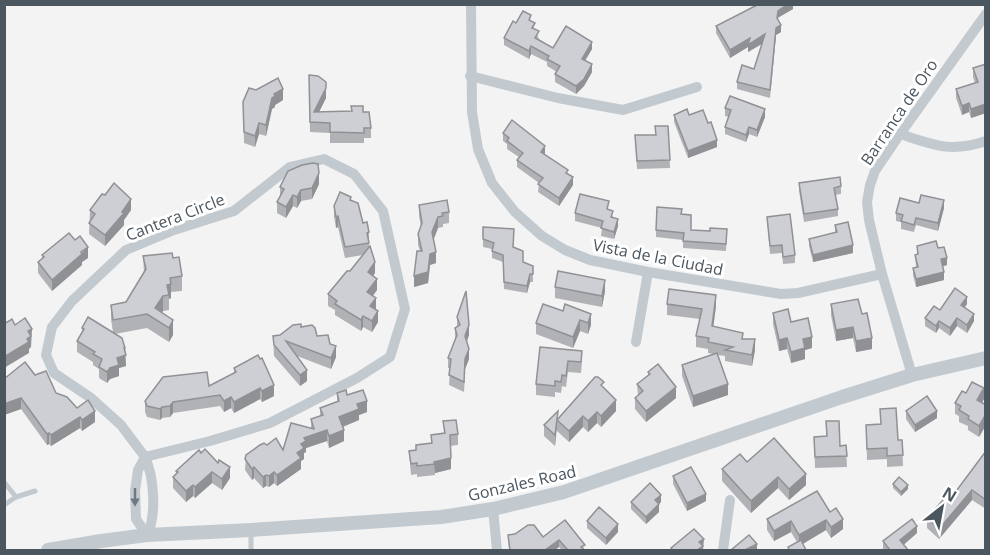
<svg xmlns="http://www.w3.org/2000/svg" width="990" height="555" font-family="'Open Sans',sans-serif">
<rect width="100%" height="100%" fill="#f4f3f3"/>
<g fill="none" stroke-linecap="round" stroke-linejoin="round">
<g stroke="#c2cad0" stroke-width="5">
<path d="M 4,482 L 16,497"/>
<path d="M 4,505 L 16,497 L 35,491"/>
<path d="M 251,532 L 251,550"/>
</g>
<g stroke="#c2cad0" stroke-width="10">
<path d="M 471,4 L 472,112 L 478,149 L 492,183 L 515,212 L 542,236 L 565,250 L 590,260 L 648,272 L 781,294 L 798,293 L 882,274"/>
<path d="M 470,76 L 558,98 L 623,110 L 697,87"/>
<path d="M 900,134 C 934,145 950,153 986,141"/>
<path d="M 324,159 L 354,174 L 383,211 L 405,309 L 390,357 L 357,378 L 270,423 L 210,441 L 145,457 L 121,425 L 91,398 L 54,373 L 46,355 L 52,327 L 72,301 L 126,250 L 174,230 L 234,211 L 290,167 Z"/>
<path d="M 636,342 L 648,272"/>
<path d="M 912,375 L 882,274 L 869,220 L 867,202 L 870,185 L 875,171 L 900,134 L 986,14"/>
<path d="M 145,457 L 138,470 L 135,491 L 136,519 L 147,535"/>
<path d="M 145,457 C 154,477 157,515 147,535"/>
<path d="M 493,509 L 497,550"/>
<path d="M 723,550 L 730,500"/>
</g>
<path stroke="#c2cad0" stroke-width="14" d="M 48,550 L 101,541 L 147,535 L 251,530 L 441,517 L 493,509 L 564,492 L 842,397 L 912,375 L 986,358"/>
</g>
<g fill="#b0b2b6">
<path d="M 793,4 L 793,9 L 778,18 L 781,32 L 776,35 L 770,98 L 737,89 L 737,82 L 754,69 L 762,44 L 748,52 L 748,47 L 730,58 L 716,33 L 716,26 Z"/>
<path d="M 531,21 L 539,39 L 553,48 L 592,49 L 585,60 L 592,72 L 584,86 L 576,94 L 555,82 L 555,74 L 557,72 L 547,66 L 547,62 L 531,54 L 529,59 L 504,45 L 504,38 L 516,23 Z"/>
<path d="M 986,64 L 986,113 L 971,118 L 969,112 L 962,115 L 956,98 L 956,89 L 975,83 L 973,77 L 973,68 Z"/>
<path d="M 309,86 L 326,98 L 319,112 L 363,112 L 371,128 L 371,138 L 364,138 L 364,143 L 330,143 L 330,133 L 310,132 Z"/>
<path d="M 283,100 L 275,105 L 275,107 L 272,109 L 266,136 L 259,134 L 255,147 L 244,143 L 243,102 Z"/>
<path d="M 725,108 L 765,117 L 757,137 L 749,134 L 746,142 L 725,134 L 725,127 L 729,117 L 725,116 Z"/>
<path d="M 674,115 L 689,115 L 717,147 L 688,158 L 674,122 Z"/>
<path d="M 668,126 L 670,168 L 637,169 L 635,135 L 655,135 Z"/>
<path d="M 503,133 L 545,153 L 544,154 L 568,174 L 573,185 L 559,206 L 538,192 L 539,183 L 517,167 L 517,160 L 519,157 L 507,149 L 507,144 L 503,141 Z"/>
<path d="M 799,183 L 841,186 L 841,194 L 835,195 L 838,209 L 838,216 L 804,222 L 799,191 Z"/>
<path d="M 319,184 L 312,199 L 301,201 L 297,208 L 293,206 L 286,218 L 277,213 L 277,202 L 280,197 L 280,187 Z"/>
<path d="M 351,200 L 369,232 L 369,247 L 375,273 L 373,276 L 377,290 L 373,296 L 378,322 L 372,332 L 363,327 L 361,331 L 335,315 L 335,310 L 328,306 L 328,294 L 350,271 L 363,255 L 345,258 L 338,227 L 336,228 L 334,217 L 334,206 Z"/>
<path d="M 419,205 L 449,212 L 449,223 L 443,224 L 443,227 L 438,228 L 433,240 L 436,263 L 430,265 L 428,283 L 414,287 L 420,251 L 418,245 L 418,234 L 421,227 L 419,216 Z"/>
<path d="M 944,208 L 938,231 L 916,225 L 914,232 L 901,229 L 901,222 L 896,221 L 896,213 Z"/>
<path d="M 90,210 L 131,210 L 124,220 L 124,225 L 105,246 L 89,234 Z"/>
<path d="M 609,210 L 618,226 L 614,239 L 601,236 L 602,228 L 575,221 L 575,213 Z"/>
<path d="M 681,214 L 691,230 L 710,231 L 727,229 L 726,251 L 683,248 L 683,240 L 656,237 L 656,230 Z"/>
<path d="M 767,217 L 795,255 L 795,263 L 783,264 L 782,253 L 770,254 Z"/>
<path d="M 835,225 L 853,253 L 813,262 L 809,246 L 809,239 L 835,233 Z"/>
<path d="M 483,227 L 513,247 L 523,262 L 533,266 L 533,282 L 530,282 L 527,293 L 504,289 L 503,262 L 492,258 L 492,249 L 483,247 Z"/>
<path d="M 917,246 L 938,248 L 947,265 L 943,266 L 944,280 L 916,287 L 913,275 L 913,268 L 916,267 L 915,255 L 917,254 Z"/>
<path d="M 42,255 L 88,258 L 82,262 L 82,265 L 52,291 L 38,273 L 38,262 L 42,259 Z"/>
<path d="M 143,256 L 173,258 L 182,276 L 182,291 L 171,292 L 171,298 L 169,299 L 169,310 L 163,311 L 161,313 L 173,335 L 169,342 L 147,328 L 115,334 L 125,353 L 126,366 L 119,368 L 119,376 L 110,379 L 107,383 L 99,378 L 99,369 L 93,365 L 93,362 L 77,352 L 77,341 L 82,333 L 82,328 L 113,332 L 111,319 L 111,305 L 126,302 L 144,273 Z"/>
<path d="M 555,287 L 605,291 L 602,307 L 555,298 Z"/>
<path d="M 543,304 L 591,325 L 588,334 L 580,331 L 573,348 L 536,334 L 536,323 Z"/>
<path d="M 667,304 L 716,306 L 713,327 L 743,339 L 755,350 L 752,366 L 725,361 L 725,356 L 718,355 L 728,395 L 693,407 L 682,376 L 682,365 L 713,354 L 708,353 L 708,349 L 696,347 L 696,336 L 700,319 L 667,315 Z"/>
<path d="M 831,304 L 862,314 L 872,349 L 856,352 L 853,338 L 836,341 L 831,315 Z"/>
<path d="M 967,304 L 965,307 L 974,321 L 967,333 L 957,326 L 950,336 L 939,328 L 936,333 L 925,326 L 925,318 L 940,310 Z"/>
<path d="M 773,313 L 791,322 L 812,348 L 805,350 L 805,359 L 791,363 L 787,349 L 779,351 L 773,324 Z"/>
<path d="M 457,317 L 469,335 L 467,341 L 469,359 L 465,369 L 464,392 L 449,385 L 450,368 L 448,368 L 448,358 L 455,340 L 455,328 L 457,327 Z"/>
<path d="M 301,327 L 330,344 L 336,357 L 331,369 L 297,356 L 307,381 L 300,386 L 274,356 L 273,336 L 280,335 Z"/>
<path d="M 540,347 L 582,362 L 581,373 L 568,372 L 566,387 L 562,386 L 561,393 L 555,392 L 555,397 L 536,395 L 536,384 Z"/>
<path d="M 234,368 L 274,396 L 262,402 L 260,399 L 234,413 L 231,408 L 224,412 L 220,406 L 173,413 L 170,417 L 162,418 L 160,420 L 147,417 L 145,412 L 145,401 L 209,386 L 234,373 Z"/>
<path d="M 648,372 L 676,398 L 646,422 L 635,409 L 635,398 L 638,396 L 637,384 L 648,376 Z"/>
<path d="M 35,375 L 56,393 L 95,422 L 82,431 L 80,428 L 51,446 L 49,444 L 47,445 L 21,409 L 4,415 L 4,379 Z"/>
<path d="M 604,388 L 616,411 L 601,427 L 597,423 L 588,432 L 583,427 L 569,442 L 557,431 L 557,429 L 555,446 L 544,436 L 544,425 L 558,419 Z"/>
<path d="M 337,393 L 347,395 L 367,412 L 359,415 L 359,420 L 343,427 L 344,441 L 329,448 L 327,441 L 306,448 L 306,452 L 304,453 L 304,459 L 301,461 L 301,469 L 277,486 L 274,483 L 269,487 L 266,486 L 263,488 L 254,478 L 252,480 L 245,470 L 246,455 L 267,445 L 283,450 L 311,428 L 311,419 L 320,416 L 320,408 L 337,402 Z"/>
<path d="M 966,393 L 984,399 L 982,403 L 986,405 L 986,425 L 979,437 L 968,430 L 968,426 L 959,422 L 959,416 L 955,414 L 955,403 Z"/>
<path d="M 880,409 L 898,440 L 902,440 L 903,466 L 887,467 L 887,459 L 867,460 L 866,425 L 881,424 Z"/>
<path d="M 906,411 L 937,418 L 915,432 L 906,419 Z"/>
<path d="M 443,421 L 458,434 L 458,445 L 450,446 L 451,469 L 435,473 L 435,475 L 417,477 L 417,474 L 411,475 L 409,451 L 416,450 L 416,445 L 431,443 L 431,435 L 444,433 Z"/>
<path d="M 826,421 L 840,446 L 846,445 L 847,467 L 815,468 L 814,437 L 826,436 Z"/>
<path d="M 199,450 L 230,478 L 222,490 L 212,483 L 195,498 L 193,496 L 186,502 L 173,488 L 173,477 L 176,474 L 176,471 Z"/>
<path d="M 986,451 L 986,509 L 972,500 L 939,539 L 927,528 L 927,518 L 948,502 Z"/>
<path d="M 747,462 L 806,485 L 789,500 L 778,488 L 751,513 L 722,481 L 722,469 Z"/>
<path d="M 673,476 L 706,501 L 687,511 L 673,484 Z"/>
<path d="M 893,484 L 908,489 L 901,496 L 893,488 Z"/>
<path d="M 631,502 L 661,502 L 659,504 L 659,512 L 646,524 L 631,509 Z"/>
<path d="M 830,512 L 843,529 L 831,538 L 826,530 L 803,544 L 806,550 L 788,550 L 788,547 L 797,542 L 791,532 L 774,541 L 767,530 L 767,519 Z"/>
<path d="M 565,520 L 585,550 L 562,550 L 559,547 L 555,550 L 509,550 L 508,535 L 543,537 Z"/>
<path d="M 587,521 L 618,532 L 606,545 L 587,528 Z"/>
<path d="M 917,533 L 903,545 L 908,550 L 884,550 L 883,549 L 883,541 Z"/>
</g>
<g fill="#909194">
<path d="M 788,4 L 793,4 L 793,9 L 777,18 L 778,11 Z"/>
<path d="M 781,25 L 781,32 L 776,35 L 770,98 L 776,28 Z"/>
<path d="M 765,34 L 765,42 L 748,52 L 748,47 L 730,58 L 730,50 L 750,38 Z"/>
<path d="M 592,42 L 592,49 L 582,66 L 582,59 Z"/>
<path d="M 531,46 L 531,54 L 529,59 L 529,51 Z"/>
<path d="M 592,64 L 592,72 L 584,86 L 576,94 L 576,86 Z"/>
<path d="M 326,88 L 326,98 L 314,122 L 314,112 Z"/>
<path d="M 283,89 L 283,100 L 275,105 L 275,107 L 272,109 L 266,136 L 266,125 L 272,98 L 274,94 Z"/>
<path d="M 969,103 L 969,112 L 962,115 L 962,106 Z"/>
<path d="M 986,104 L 986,113 L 971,118 L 971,109 Z"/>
<path d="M 765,109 L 765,117 L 757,137 L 757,130 Z"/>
<path d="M 259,123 L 259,134 L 255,147 L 255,136 Z"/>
<path d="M 749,127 L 749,134 L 746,142 L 746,135 Z"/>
<path d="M 717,140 L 717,147 L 688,158 L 688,151 Z"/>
<path d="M 545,146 L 545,153 L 541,159 L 541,152 Z"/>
<path d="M 319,173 L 319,184 L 312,199 L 312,188 Z"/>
<path d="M 573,177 L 573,185 L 559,206 L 559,198 Z"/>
<path d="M 301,190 L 301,201 L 297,208 L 297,197 Z"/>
<path d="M 293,195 L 293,206 L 286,218 L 286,207 Z"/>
<path d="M 131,199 L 131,210 L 124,220 L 124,225 L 105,246 L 105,235 Z"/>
<path d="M 944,200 L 944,208 L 938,231 L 938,223 Z"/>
<path d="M 338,216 L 338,227 L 336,228 L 336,217 Z"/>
<path d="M 438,217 L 438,228 L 432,244 L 432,232 Z"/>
<path d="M 618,219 L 618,226 L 614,239 L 614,232 Z"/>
<path d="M 853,245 L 853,253 L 813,262 L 813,255 Z"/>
<path d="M 88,247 L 88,258 L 82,262 L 82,265 L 52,291 L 52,280 Z"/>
<path d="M 436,252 L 436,263 L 430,265 L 428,283 L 414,287 L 414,276 L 430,254 Z"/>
<path d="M 947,258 L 947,265 L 941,267 L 941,259 Z"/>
<path d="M 375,262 L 375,273 L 368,283 L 368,272 Z"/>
<path d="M 944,272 L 944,280 L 916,287 L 916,279 Z"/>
<path d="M 530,274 L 530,282 L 527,293 L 527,286 Z"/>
<path d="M 377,279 L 377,290 L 367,303 L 367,292 Z"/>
<path d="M 605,280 L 605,291 L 602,307 L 602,296 Z"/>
<path d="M 171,284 L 171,298 L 169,299 L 167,285 Z"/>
<path d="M 716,295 L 716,306 L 712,337 L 712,326 Z"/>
<path d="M 163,296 L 163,311 L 156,320 L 155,308 Z"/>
<path d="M 967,297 L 967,304 L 961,312 L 961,305 Z"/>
<path d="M 376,298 L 376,309 L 370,306 Z"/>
<path d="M 378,311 L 378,322 L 372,332 L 372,321 Z"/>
<path d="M 591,314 L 591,325 L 588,334 L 588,323 Z"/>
<path d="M 974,314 L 974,321 L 967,333 L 967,325 Z"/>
<path d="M 363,316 L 363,327 L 361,331 L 361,320 Z"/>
<path d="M 957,318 L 957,326 L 950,336 L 950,328 Z"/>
<path d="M 173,320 L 173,335 L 169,342 L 169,328 Z"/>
<path d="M 580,320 L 580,331 L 573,348 L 573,337 Z"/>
<path d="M 939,321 L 939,328 L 936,333 L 936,326 Z"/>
<path d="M 469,325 L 469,335 L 465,346 L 465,336 Z"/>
<path d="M 853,327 L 853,338 L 836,341 L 836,330 Z"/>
<path d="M 32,329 L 31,347 L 29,349 L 29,353 L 4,368 L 4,357 L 28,331 Z"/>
<path d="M 812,337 L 812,348 L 805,350 L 805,359 L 791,363 L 791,352 L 803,339 Z"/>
<path d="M 787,338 L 787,349 L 779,351 L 779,340 Z"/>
<path d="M 872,338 L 872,349 L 856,352 L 856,341 Z"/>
<path d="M 755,339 L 755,350 L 752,366 L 752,355 Z"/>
<path d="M 336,346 L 336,357 L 331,369 L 331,358 Z"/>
<path d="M 124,348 L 125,348 L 126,366 L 119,368 L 119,376 L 110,379 L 107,383 L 107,372 Z"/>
<path d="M 469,349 L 469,359 L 465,369 L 464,392 L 465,359 Z"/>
<path d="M 307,370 L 307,381 L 300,386 L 300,375 Z"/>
<path d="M 728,384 L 728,395 L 693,407 L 693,396 Z"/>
<path d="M 274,385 L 274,396 L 262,402 L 262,391 Z"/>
<path d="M 676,387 L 676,398 L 646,422 L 646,411 Z"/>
<path d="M 260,388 L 260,399 L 234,413 L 234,402 Z"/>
<path d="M 984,388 L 984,399 L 977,411 L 977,400 Z"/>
<path d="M 231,397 L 231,408 L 224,412 L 224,401 Z"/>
<path d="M 21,398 L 21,409 L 4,415 L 4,404 Z"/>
<path d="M 616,400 L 616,411 L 601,427 L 601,416 Z"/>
<path d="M 367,401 L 367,412 L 359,415 L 359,420 L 339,428 L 339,417 L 357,404 Z"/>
<path d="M 173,402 L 173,413 L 170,417 L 170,406 Z"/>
<path d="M 162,407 L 162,418 L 160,420 L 160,409 Z"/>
<path d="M 95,411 L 95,422 L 82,431 L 82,420 Z"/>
<path d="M 558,411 L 558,420 L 557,420 L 555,446 L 555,435 Z"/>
<path d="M 937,411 L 937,418 L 915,432 L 915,425 Z"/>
<path d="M 597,412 L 597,423 L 588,432 L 588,421 Z"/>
<path d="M 986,414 L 986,425 L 979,437 L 979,426 Z"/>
<path d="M 583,416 L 583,427 L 569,442 L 569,431 Z"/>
<path d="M 80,417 L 80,428 L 51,446 L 51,435 Z"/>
<path d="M 327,430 L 327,441 L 306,448 L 306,452 L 304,453 L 304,459 L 301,461 L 301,469 L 277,486 L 277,475 L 297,453 L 304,438 Z"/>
<path d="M 344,430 L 344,441 L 329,448 L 329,436 Z"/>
<path d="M 49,433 L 49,444 L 47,445 L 47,434 Z"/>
<path d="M 451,458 L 451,469 L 435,473 L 434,462 Z"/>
<path d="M 230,467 L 230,478 L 222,490 L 222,479 Z"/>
<path d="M 254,467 L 254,478 L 252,480 L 252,469 Z"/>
<path d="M 212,472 L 212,483 L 195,498 L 195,487 Z"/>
<path d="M 274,472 L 274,483 L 269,487 L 269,476 Z"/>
<path d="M 806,474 L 806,485 L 789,500 L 789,489 Z"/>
<path d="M 266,475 L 266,486 L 263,488 L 263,477 Z"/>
<path d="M 778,477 L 778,488 L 751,513 L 751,501 Z"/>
<path d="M 193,485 L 193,496 L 186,502 L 186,491 Z"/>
<path d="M 908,485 L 908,489 L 901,496 L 901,492 Z"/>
<path d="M 972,490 L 972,500 L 939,539 L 939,529 Z"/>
<path d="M 706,494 L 706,501 L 687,511 L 687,503 Z"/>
<path d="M 661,495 L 661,502 L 655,508 L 655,500 Z"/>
<path d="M 659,504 L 659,512 L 646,524 L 646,517 Z"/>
<path d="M 843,519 L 843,529 L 831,538 L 831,527 Z"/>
<path d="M 826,520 L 826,530 L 799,546 L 799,535 Z"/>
<path d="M 791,521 L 791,532 L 774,541 L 774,531 Z"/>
<path d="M 618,524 L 618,532 L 606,545 L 606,538 Z"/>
<path d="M 917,526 L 917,533 L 900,548 L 900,540 Z"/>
<path d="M 704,539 L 703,550 L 697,550 L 699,542 Z"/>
<path d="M 559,540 L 559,547 L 555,550 L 545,550 Z"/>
<path d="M 757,544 L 757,550 L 745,550 Z"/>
</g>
<g fill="#cdcfd4" stroke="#909194" stroke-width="1.5">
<path d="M 759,4 L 788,4 L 778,11 L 777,18 L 781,25 L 776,28 L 770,90 L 737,82 L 742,65 L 754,69 L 765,34 L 748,45 L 750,38 L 730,50 L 716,26 Z"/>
<path d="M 523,11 L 531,15 L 529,20 L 535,23 L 532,28 L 539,31 L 535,38 L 553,48 L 566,26 L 592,42 L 582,59 L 592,64 L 584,79 L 576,86 L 555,74 L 560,66 L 547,59 L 549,56 L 531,46 L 529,51 L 504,38 L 513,21 L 516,23 Z"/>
<path d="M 986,64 L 986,104 L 971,109 L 969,103 L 962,106 L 956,89 L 978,82 L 973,68 Z"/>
<path d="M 309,75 L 318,76 L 326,82 L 326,88 L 314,112 L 352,111 L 351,106 L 363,106 L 363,112 L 369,112 L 371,128 L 364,128 L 364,133 L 330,132 L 330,123 L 310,122 Z"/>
<path d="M 278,78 L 283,89 L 274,94 L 275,96 L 272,98 L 266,125 L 259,123 L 255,136 L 244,132 L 243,102 L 249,88 L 256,90 Z"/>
<path d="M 730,96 L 765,109 L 757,130 L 749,127 L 746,135 L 725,127 L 731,110 L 725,108 Z"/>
<path d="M 687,109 L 689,115 L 703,110 L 708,123 L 711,122 L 717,140 L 688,151 L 674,115 Z"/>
<path d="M 512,120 L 545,146 L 541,152 L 568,170 L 566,173 L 573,177 L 559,198 L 538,184 L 543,178 L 517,160 L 523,153 L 507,141 L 509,138 L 503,133 Z"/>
<path d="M 655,126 L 668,126 L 670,160 L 637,161 L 635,135 L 656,135 Z"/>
<path d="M 313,163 L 318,164 L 319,173 L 312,188 L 301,190 L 297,197 L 293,195 L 286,207 L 277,202 L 284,189 L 280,187 L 288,171 L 302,165 Z"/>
<path d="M 840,177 L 841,186 L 834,188 L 838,209 L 804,214 L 799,183 Z"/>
<path d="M 114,183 L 131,199 L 122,212 L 124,213 L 105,235 L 89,223 L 95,214 L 90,210 L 102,194 L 105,195 Z"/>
<path d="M 340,192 L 351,197 L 350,200 L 358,203 L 363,223 L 367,222 L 369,232 L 367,233 L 369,243 L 345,247 L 338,216 L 336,217 L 334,206 Z"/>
<path d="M 580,194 L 609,201 L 607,209 L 613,211 L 611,217 L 618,219 L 614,232 L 601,228 L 603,221 L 575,213 Z"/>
<path d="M 921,195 L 944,200 L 938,223 L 916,218 L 914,225 L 901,221 L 903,215 L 896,213 L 900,198 L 919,203 Z"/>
<path d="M 447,200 L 449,212 L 442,213 L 443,216 L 438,217 L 432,232 L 436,252 L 430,254 L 428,272 L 414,276 L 417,251 L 422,251 L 418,234 L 422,223 L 419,205 Z"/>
<path d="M 657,207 L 682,209 L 681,214 L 691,215 L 691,230 L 710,231 L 710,228 L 727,229 L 726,244 L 683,241 L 684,233 L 656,230 Z"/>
<path d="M 790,214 L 795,255 L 783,257 L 782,245 L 770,246 L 767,217 Z"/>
<path d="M 848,222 L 853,245 L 813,255 L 809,239 L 837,232 L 835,225 Z"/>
<path d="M 483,227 L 514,229 L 513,247 L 523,251 L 523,262 L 533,266 L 533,274 L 530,274 L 527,286 L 504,282 L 503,255 L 492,251 L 494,243 L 483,239 Z"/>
<path d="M 69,233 L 75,240 L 80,236 L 88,247 L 81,252 L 82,254 L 52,280 L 38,262 L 44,257 L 42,255 Z"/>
<path d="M 936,241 L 938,248 L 944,247 L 947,258 L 941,259 L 944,272 L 916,279 L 913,268 L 918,267 L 915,255 L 918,254 L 917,246 Z"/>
<path d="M 370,246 L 375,262 L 368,272 L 377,279 L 367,292 L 376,298 L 370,306 L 378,311 L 372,321 L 363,316 L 361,320 L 335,304 L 337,301 L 328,294 L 347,271 L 350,271 Z"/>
<path d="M 172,253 L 173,258 L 179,257 L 182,276 L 170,278 L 171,284 L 167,285 L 169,295 L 163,296 L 155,308 L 173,320 L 169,328 L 147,314 L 113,320 L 111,305 L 126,302 L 146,269 L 143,256 Z"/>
<path d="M 558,271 L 605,280 L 602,296 L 555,287 Z"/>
<path d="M 955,288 L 967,297 L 961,305 L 974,314 L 967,325 L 957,318 L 950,328 L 939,321 L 936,326 L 925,318 L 934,306 L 940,310 Z"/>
<path d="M 669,289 L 716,295 L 712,326 L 743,333 L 742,339 L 755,339 L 752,355 L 725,350 L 733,347 L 708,342 L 709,338 L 696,336 L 702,309 L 667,304 Z"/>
<path d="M 466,291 L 469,325 L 465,336 L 469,349 L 465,359 L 464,382 L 449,375 L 451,359 L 448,358 L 457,335 L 455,328 L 460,325 L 457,317 Z"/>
<path d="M 858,299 L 862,314 L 867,313 L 872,338 L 856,341 L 853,327 L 836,330 L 831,304 Z"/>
<path d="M 543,304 L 563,311 L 565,304 L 591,314 L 588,323 L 580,320 L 573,337 L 536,323 Z"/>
<path d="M 788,309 L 791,322 L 808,318 L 812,337 L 803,339 L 805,348 L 791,352 L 787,338 L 779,340 L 773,313 Z"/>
<path d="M 88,317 L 122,338 L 125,348 L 124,348 L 126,355 L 117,358 L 119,365 L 110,368 L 107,372 L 99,367 L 102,359 L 93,354 L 95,352 L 77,341 L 84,329 L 82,328 Z"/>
<path d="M 25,318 L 32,329 L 28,331 L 31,336 L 27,339 L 29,342 L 4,357 L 4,324 L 12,319 L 15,325 Z"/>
<path d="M 301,324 L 301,327 L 312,325 L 315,328 L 317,336 L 328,335 L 330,344 L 336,346 L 331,358 L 286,341 L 307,370 L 300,375 L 274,345 L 273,336 L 280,335 L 293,325 Z"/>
<path d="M 540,347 L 582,351 L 581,362 L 568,361 L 566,376 L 562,375 L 561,382 L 555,381 L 555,386 L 536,384 Z"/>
<path d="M 717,353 L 728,384 L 693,396 L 682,365 Z"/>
<path d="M 258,355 L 260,359 L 262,358 L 274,385 L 262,391 L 260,388 L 234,402 L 231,397 L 224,401 L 220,395 L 173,402 L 170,406 L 162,407 L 160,409 L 147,406 L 145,401 L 163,377 L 207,372 L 209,386 L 236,372 L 234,368 Z"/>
<path d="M 25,362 L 35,375 L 46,371 L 56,393 L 67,397 L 77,408 L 88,400 L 95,411 L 82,420 L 80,417 L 51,435 L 49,433 L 47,434 L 21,398 L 4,404 L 4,379 Z"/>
<path d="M 658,364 L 676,387 L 646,411 L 635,398 L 643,391 L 637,384 L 650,374 L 648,372 Z"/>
<path d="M 595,377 L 598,377 L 604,382 L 601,385 L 616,400 L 601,416 L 597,412 L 588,421 L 583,416 L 569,431 L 557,420 Z"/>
<path d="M 972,382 L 984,388 L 977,400 L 986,405 L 986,414 L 979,426 L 968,419 L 969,416 L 959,410 L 961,406 L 955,403 L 962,391 L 966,393 Z"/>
<path d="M 346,390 L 347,395 L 363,390 L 367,401 L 357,404 L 359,409 L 339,417 L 344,430 L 329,436 L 327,430 L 304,438 L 306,441 L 301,444 L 304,448 L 297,453 L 301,458 L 277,475 L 274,472 L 269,476 L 266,475 L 263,477 L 254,467 L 252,469 L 245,459 L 246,455 L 260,445 L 264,443 L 267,445 L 276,438 L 283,450 L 291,423 L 314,429 L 311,419 L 323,415 L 320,408 L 339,401 L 337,393 Z"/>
<path d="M 927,396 L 937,411 L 915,425 L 906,411 Z"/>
<path d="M 896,408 L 898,440 L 902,440 L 903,455 L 887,456 L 887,448 L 867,449 L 866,425 L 881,424 L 880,409 Z"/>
<path d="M 558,411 L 555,435 L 544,425 Z"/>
<path d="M 456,420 L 458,434 L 450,435 L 451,458 L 434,462 L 435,464 L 417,466 L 417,463 L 411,464 L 409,451 L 416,450 L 416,445 L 432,443 L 431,435 L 445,433 L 443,421 Z"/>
<path d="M 826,421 L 839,421 L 840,446 L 846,445 L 847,456 L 815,457 L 814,437 L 827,436 Z"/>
<path d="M 774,438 L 806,474 L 789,489 L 778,477 L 751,501 L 722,469 L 740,454 L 747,462 Z"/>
<path d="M 205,449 L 218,463 L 219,460 L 230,467 L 222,479 L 212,472 L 195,487 L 193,485 L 186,491 L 173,477 L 178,472 L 176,471 L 199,450 L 201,453 Z"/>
<path d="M 986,451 L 986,500 L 972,490 L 939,529 L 927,518 L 944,499 L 948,502 Z"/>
<path d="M 691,467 L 706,494 L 687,503 L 673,476 Z"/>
<path d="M 899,477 L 908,485 L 901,492 L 893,484 Z"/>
<path d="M 650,483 L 661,495 L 655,500 L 659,504 L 646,517 L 631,502 Z"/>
<path d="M 817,491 L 830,512 L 836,508 L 843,519 L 831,527 L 826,520 L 799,535 L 791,521 L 774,531 L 767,519 Z"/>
<path d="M 599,507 L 618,524 L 606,538 L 587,521 Z"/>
<path d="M 912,519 L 917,526 L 900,540 L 908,550 L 890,550 L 883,541 Z"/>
<path d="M 565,520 L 585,545 L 581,547 L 584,550 L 568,550 L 559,540 L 545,550 L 510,550 L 508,535 L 515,534 L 528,525 L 534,525 L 543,537 Z"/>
<path d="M 694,529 L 704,539 L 699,542 L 703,546 L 697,550 L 673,550 L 671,548 Z"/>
<path d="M 749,535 L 757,544 L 745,550 L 731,550 Z"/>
<path d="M 801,540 L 806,550 L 789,550 L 788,547 Z"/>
</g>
<defs><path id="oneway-solid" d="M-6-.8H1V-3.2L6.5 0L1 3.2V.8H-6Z" transform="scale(1.5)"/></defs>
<use fill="#6f7981" href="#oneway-solid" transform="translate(135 497) rotate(90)"/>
<g text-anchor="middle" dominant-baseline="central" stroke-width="6" stroke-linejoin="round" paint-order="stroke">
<g font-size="16" fill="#4b565f" stroke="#fff">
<text transform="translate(899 112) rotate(-56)">Barranca de Oro</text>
<text transform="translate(175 217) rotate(-21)">Cantera Circle</text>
<text transform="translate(658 257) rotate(11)">Vista de la Ciudad</text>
<text transform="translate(522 483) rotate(-13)">Gonzales Road</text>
</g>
</g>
<rect width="990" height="555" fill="none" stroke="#4b565f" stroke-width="12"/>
<g transform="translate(942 507) rotate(31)" stroke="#ffffff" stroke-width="4.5" paint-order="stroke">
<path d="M0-4.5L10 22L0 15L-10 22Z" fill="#4b565f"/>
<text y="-9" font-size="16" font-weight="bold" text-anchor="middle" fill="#4b565f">N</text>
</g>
</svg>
